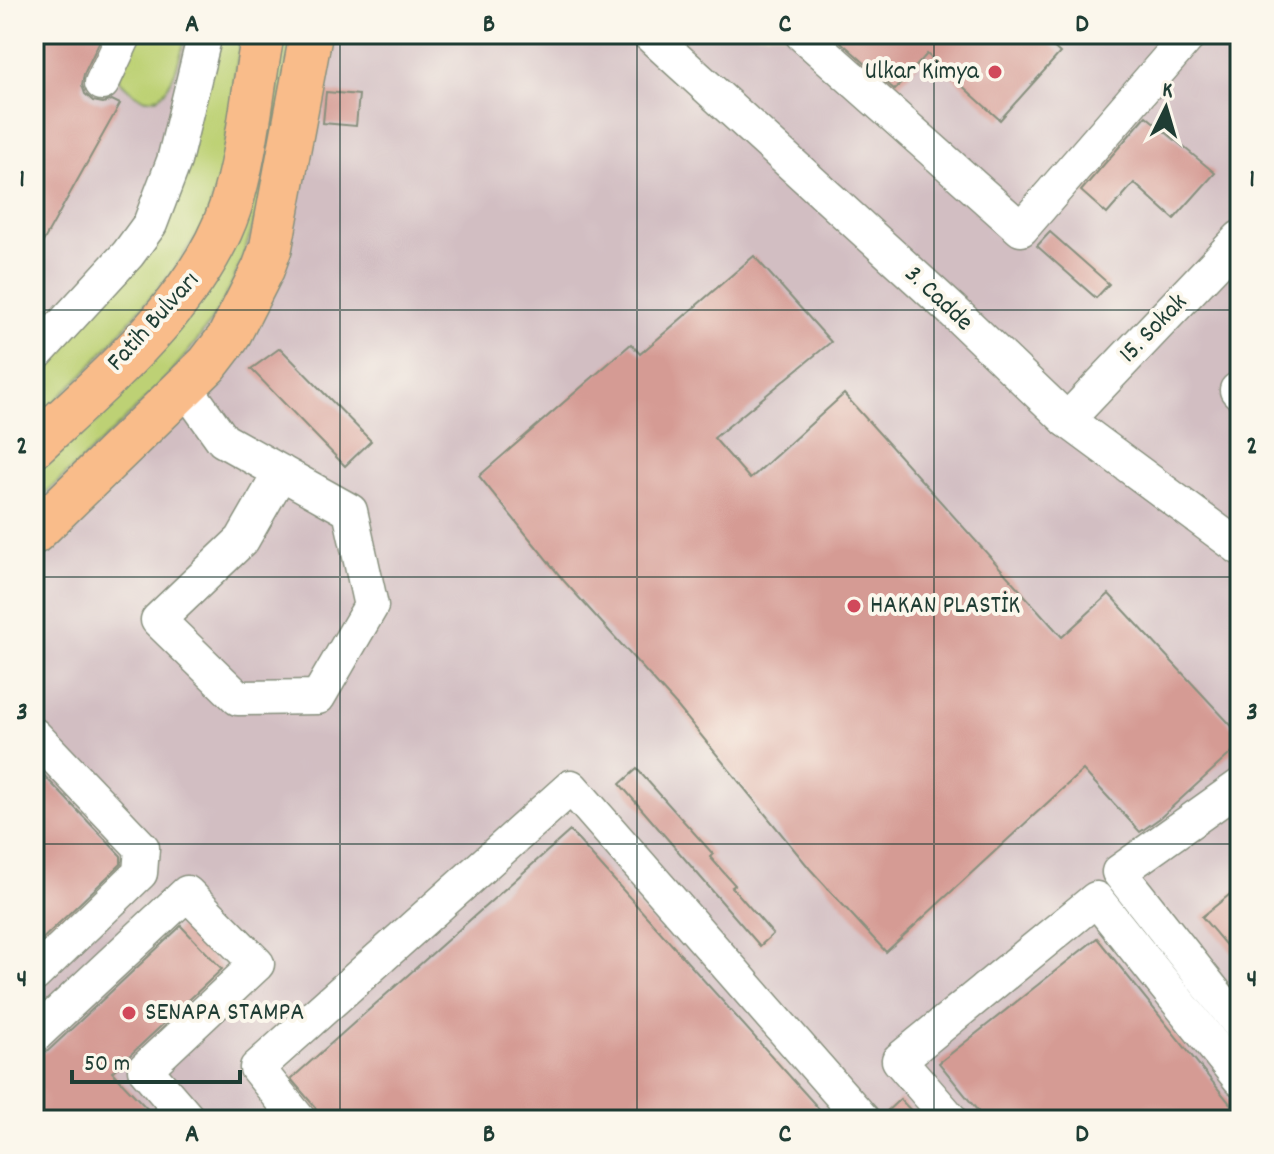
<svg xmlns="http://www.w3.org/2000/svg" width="1274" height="1154" font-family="Dekko,sans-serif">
<rect width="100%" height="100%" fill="#fbf7ec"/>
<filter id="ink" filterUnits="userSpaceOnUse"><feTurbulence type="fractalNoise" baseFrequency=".0125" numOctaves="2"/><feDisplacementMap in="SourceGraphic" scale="16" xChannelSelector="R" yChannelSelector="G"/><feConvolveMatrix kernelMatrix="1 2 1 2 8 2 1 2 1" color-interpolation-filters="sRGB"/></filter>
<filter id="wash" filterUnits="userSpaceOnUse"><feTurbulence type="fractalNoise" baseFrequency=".006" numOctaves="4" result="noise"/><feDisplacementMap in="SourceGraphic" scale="32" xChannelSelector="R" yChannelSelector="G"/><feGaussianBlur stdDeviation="1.8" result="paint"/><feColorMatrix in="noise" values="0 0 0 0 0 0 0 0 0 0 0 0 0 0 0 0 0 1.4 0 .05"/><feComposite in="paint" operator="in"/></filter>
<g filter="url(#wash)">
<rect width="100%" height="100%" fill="#f2e3c7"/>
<rect fill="#d2bec2" x="34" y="34" width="1206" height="1086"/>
<g fill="#bdd175" stroke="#6e8754" stroke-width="2">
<path d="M 126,34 L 187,34 C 175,70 166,130 119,80 Z"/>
<path d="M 215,34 L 241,34 L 222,171 L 206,221 L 173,271 L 87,371 L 34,420 L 34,370 L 128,271 Z"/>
<path d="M 277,34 L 292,34 C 276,117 267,205 232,283 C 195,366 99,442 34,504 L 34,462 L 176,323 Z"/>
</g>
<g id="blocks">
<g fill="#d59b94">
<path d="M 34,34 L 103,34 L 84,74 L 82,85 L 85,94 L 93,101 L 103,103 L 112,100 L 120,104 L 34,258 Z"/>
<path d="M 832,34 L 1039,34 L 1060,53 L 1000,120 L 927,54 L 895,90 Z"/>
<path d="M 326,92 L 359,95 L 356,126 L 323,123 Z"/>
<path d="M 1146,116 L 1215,173 L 1174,219 L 1134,183 L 1107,214 L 1081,191 Z"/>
<path d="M 1050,232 L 1109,284 L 1096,298 L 1037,246 Z"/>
<path d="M 754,256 L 831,342 L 714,438 L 750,479 L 844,394 L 1062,637 L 1109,594 L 1240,735 L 1240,745 L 1160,818 L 1140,832 L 1083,770 L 886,952 L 810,869 L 678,707 L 564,581 L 479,476 L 631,344 L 640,354 Z"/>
<path d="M 280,348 L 371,441 L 345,466 L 251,369 Z"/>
<path d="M 34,765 L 121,856 L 121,864 L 34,947 Z"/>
<path d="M 637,769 L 713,854 L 710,857 L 735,885 L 732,887 L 773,934 L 760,946 L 620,784 Z"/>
<path d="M 570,831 L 829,1120 L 319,1120 L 315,1107 L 291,1079 Z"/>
<path d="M 1240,886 L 1240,962 L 1202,917 Z"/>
<path d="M 181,926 L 222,969 L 112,1072 L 158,1120 L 34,1120 L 34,1056 L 48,1051 Z"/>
<path d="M 1097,938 L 1240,1116 L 1240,1120 L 985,1120 L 939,1063 Z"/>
<path d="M 900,1099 L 920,1120 L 882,1120 L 882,1116 Z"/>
</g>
</g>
</g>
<g filter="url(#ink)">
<use href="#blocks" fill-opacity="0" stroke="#88907e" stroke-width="2"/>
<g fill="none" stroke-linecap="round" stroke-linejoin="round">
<defs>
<g id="minor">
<path d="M 649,34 L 953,311 L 1067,420 L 1240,548"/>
<path d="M 802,34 L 1021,229 L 1190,34"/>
<path d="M 102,83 L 125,34"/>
<path d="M 34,356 L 128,254 L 150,224 L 174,161 L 205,34"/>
<path d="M 186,388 L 223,440 L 350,511 L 371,606 L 318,697 L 238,698 L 158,620 L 242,540 L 281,472"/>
<path d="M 1237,390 L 1240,393"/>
<path d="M 1067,420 L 1240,238"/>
<path d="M 34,735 L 142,848 L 140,873 L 34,975"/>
<path d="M 1240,786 L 1119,872 L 1240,1025"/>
<path d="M 34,1036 L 187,893 L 257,964 L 145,1069 L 189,1120"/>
<path d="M 299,1120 L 257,1068 L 571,787 L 863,1120"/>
<path d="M 951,1120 L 899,1060 L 1096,899 L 1240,1079"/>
</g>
<g id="major">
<path d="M 34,446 C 104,380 200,300 230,208 C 248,152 252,91 263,34"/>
<path d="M 34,533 L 208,364 L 228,338 L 263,269 L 271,247 L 311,34"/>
</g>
</defs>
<use href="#minor" stroke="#88907e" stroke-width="37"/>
<use href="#major" stroke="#88907e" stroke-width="45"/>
<use href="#minor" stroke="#fff" stroke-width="34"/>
<use href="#major" stroke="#f9bc8a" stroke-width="42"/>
</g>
</g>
<path fill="none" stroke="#1f3d34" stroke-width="2" stroke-opacity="0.55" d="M 340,34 L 340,1120M 637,34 L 637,1120M 934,34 L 934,1120M 34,310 L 1240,310M 34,577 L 1240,577M 34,844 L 1240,844"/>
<g fill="#d1495b" stroke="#fbf7ec" stroke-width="3">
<circle cx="995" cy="72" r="8"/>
<circle cx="854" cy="606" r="8"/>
<circle cx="129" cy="1013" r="8"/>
</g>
<g text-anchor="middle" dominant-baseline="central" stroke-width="8" stroke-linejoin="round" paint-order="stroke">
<g font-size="26" fill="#1f3d34" stroke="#fbf7ec" text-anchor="start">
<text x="979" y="72" text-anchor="end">Ulkar Kimya</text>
<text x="870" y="606">HAKAN PLASTİK</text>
<text x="145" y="1013">SENAPA STAMPA</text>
</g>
<g font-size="26" fill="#1f3d34" stroke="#fbf7ec">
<text transform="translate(938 299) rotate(43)">3. Cadde</text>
<text transform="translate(154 322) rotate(-48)">Fatih Bulvarı</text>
<text transform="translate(1154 329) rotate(-46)">15. Sokak</text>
</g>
</g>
<rect width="1274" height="1154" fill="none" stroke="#fbf7ec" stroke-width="88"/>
<g transform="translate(1166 108) rotate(5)" stroke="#fbf7ec" stroke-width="6" paint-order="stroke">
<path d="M0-6L14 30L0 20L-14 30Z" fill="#1f3d34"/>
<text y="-12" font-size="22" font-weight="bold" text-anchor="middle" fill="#1f3d34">K</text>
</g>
<path d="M72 1070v12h168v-12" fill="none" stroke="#1f3d34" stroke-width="4"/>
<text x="84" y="1070" font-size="24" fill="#1f3d34" stroke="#fbf7ec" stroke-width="6" paint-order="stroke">50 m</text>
<rect x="44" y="44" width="1186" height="1066" fill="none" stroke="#1f3d34" stroke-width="3"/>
<g font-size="26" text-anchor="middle" font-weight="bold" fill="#1f3d34">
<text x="192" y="31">A</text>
<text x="489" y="31">B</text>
<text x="785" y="31">C</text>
<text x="1082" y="31">D</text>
<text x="22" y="186">1</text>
<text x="1252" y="186">1</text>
<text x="22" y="453">2</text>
<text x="1252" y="453">2</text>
<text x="22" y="719">3</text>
<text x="1252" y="719">3</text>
<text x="22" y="986">4</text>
<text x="1252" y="986">4</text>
<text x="192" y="1141">A</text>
<text x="489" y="1141">B</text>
<text x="785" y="1141">C</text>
<text x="1082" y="1141">D</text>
</g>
</svg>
